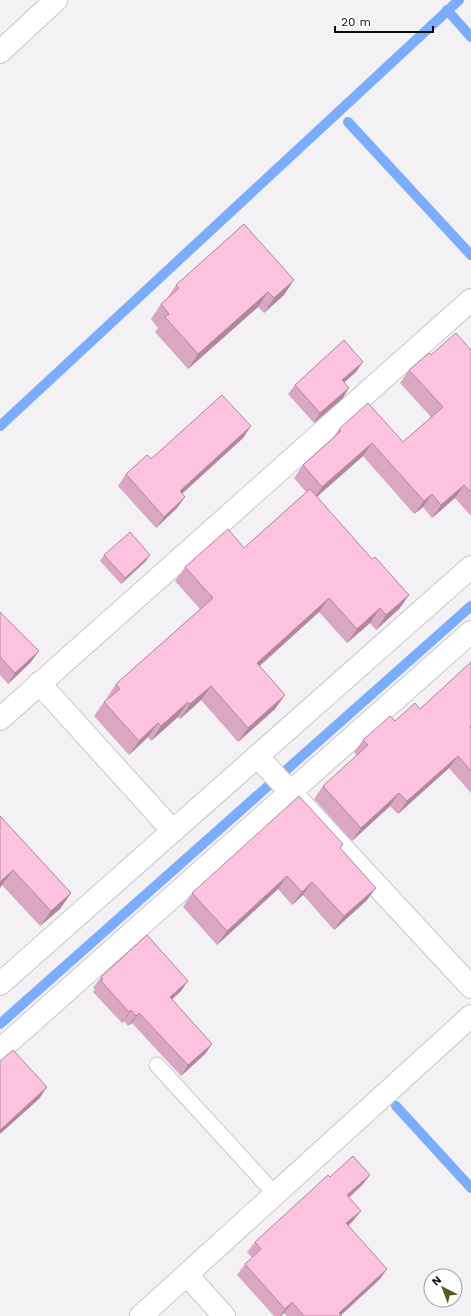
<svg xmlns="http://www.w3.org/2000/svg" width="471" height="1316" font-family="'Work Sans',sans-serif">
<rect width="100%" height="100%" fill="#f4f1f4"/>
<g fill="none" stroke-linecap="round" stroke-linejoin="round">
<g stroke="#7badfc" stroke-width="10">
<path d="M 447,10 L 471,37"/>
<path d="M 348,122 L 471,255"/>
<path d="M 0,426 L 459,0"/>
<path d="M 0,1024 L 471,606"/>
<path d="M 396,1106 L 471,1188"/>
</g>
<defs>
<path id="service" d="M 157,1065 L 275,1194"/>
<g id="minor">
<path d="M 0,52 L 56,0"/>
<path d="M 39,683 L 173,831"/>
<path d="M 0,719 L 471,300"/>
<path d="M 257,756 L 471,987"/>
<path d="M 0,984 L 471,567"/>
<path d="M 0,1050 L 471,632"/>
<path d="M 187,1275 L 224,1316"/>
<path d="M 141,1316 L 471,1016"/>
</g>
</defs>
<use href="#service" stroke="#c8c6c9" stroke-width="17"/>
<use href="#minor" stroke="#c8c6c9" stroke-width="24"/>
<use href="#service" stroke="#fff" stroke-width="15"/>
<use href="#minor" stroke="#fff" stroke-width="22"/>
</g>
<g fill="#d9a7c1">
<path d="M 244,224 L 284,295 L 264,313 L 258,307 L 188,369 L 155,332 L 158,328 L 151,319 L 161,304 L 166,300 L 176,285 Z"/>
<path d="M 471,350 L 471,516 L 455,498 L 432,518 L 423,507 L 414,514 L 363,456 L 317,497 L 372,559 L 409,595 L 399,609 L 376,630 L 370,623 L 347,643 L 319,612 L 260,666 L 275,709 L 238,742 L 201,700 L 180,719 L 178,717 L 151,741 L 148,737 L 129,755 L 94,716 L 104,702 L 107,700 L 106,699 L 116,684 L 200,609 L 175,581 L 185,567 L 244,548 L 306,492 L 294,478 L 303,465 L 332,439 L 339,429 L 403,442 L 431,417 L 400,383 L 409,370 L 431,355 Z"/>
<path d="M 356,372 L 344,382 L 343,398 L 314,423 L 288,394 L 295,385 Z"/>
<path d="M 243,438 L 182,493 L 177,508 L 156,528 L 118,486 L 126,474 L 151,459 Z"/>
<path d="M 104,555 L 146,561 L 121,584 L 100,561 Z"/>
<path d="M 0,612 L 31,662 L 8,684 L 0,675 Z"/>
<path d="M 471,662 L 471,793 L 449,768 L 398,814 L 390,806 L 352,841 L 314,799 L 323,786 L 357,756 L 354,752 L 363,740 L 395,721 L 420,709 Z"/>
<path d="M 0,816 L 71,893 L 60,909 L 40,926 L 2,885 L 0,888 Z"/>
<path d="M 340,848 L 376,888 L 366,901 L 334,930 L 303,895 L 292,905 L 278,889 L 217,945 L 183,907 L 192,893 Z"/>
<path d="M 101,977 L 181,991 L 172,999 L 212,1044 L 205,1054 L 181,1076 L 132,1023 L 128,1026 L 124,1021 L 122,1023 L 93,992 L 95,989 L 93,988 Z"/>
<path d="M 370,1175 L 362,1185 L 349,1198 L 353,1221 L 348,1226 L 380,1279 L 341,1315 L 342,1316 L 287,1316 L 284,1313 L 281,1316 L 274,1316 L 237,1275 L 245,1264 L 252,1258 L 247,1252 L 255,1242 L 330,1177 Z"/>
</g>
<g fill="#b0889d">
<path d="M 294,280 L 284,295 L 264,313 L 274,298 Z"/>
<path d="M 268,292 L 258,307 L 188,369 L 198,354 Z"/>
<path d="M 363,362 L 356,372 L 336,390 L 342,380 Z"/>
<path d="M 349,388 L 343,398 L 314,423 L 320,413 Z"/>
<path d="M 251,426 L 243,438 L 172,503 L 180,491 Z"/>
<path d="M 372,443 L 363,456 L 313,500 L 322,487 Z"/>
<path d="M 464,485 L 455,498 L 432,518 L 441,505 Z"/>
<path d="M 432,494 L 423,507 L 414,514 L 424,501 Z"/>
<path d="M 185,497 L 177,508 L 156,528 L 164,517 Z"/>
<path d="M 150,555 L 146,561 L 121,584 L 125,578 Z"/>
<path d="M 409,595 L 399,609 L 376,630 L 386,615 Z"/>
<path d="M 329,598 L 319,612 L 247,677 L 257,663 Z"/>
<path d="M 380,608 L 370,623 L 347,643 L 357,629 Z"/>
<path d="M 39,651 L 31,662 L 8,684 L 15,673 Z"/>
<path d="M 211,686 L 201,700 L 180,719 L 190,704 Z"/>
<path d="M 285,695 L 275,709 L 238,742 L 248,728 Z"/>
<path d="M 188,702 L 178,717 L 151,741 L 161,726 Z"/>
<path d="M 158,723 L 148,737 L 129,755 L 139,741 Z"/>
<path d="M 458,756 L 449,768 L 398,814 L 407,801 Z"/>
<path d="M 399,793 L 390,806 L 352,841 L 361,828 Z"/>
<path d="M 13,870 L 2,885 L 0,888 L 0,882 Z"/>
<path d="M 287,876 L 278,889 L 217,945 L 227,931 Z"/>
<path d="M 312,882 L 303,895 L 292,905 L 302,892 Z"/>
<path d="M 376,888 L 366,901 L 334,930 L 344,916 Z"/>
<path d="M 71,893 L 60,909 L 40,926 L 51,911 Z"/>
<path d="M 188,981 L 181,991 L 163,1008 L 170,997 Z"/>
<path d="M 131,1010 L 124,1021 L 122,1023 L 129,1012 Z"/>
<path d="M 139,1013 L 132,1023 L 128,1026 L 136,1016 Z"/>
<path d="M 212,1044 L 205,1054 L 181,1076 L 188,1065 Z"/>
<path d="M 47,1087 L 39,1099 L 0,1134 L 0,1130 Z"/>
<path d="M 370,1175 L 362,1185 L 339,1206 L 347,1195 Z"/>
<path d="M 361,1211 L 353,1221 L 339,1234 L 346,1223 Z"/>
<path d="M 387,1269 L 380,1279 L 340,1316 L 339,1313 Z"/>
<path d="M 292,1302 L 284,1313 L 281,1316 L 280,1316 L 285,1309 Z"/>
</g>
<g fill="#fcc2e0" stroke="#b0889d">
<path d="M 244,224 L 294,280 L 274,298 L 268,292 L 198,354 L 165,317 L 169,314 L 161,304 L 179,288 L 176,285 Z"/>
<path d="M 456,333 L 471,350 L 471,492 L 464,485 L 441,505 L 432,494 L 424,501 L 372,443 L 322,487 L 303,465 L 341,431 L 339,429 L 368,403 L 403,442 L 443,407 L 409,370 L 429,353 L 431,355 Z"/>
<path d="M 344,340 L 363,362 L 342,380 L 349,388 L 320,413 L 295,385 Z"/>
<path d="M 222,395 L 251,426 L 180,491 L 185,497 L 164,517 L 126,474 L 147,455 L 151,459 Z"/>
<path d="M 310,489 L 372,559 L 375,557 L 409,595 L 386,615 L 380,608 L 357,629 L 329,598 L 257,663 L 285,695 L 248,728 L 211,686 L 190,704 L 188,702 L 161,726 L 158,723 L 139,741 L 104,702 L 120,689 L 116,684 L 213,598 L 185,567 L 228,529 L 244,548 Z"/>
<path d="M 130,532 L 150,555 L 125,578 L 104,555 Z"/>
<path d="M 0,612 L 39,651 L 15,673 L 0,657 Z"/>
<path d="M 471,662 L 471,725 L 470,727 L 471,728 L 471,771 L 458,756 L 407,801 L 399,793 L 361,828 L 323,786 L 368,745 L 363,740 L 390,716 L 395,721 L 415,703 L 420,709 Z"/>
<path d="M 299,796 L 343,844 L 340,848 L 376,888 L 344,916 L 312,882 L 302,892 L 287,876 L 227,931 L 192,893 Z"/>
<path d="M 0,816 L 71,893 L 51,911 L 13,870 L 0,882 Z"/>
<path d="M 147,935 L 188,981 L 170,997 L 212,1044 L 188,1065 L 139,1013 L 136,1016 L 131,1010 L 129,1012 L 101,981 L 103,979 L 101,977 Z"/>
<path d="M 13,1050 L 47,1087 L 0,1130 L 0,1061 Z"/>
<path d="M 353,1156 L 370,1175 L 347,1195 L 361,1211 L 346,1223 L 387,1269 L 339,1313 L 342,1316 L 304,1316 L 292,1302 L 285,1309 L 245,1264 L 261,1249 L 255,1242 L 328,1175 L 330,1177 Z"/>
</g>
<g transform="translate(443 1288) rotate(318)"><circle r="19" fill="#ffffff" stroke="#9e9e9e"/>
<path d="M0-3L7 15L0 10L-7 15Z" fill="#5f5724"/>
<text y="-6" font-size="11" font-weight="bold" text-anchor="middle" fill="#0d0c0d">N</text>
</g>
<path d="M335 26v6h98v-6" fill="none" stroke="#0d0c0d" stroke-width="2"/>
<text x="341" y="26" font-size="12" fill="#0d0c0d" stroke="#ffffff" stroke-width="3" paint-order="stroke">20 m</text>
</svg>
